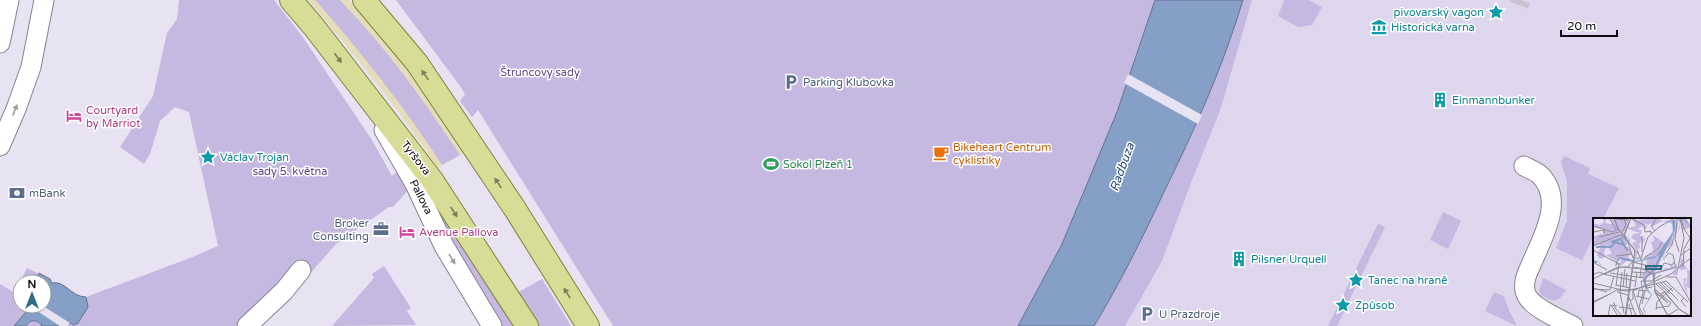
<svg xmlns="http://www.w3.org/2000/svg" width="1701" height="326" font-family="'Varela Round',sans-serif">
<rect width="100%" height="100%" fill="#e7e3f2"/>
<path fill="#ddd6ec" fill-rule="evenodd" d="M 1252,0 L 1701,0 L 1701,326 L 1120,326 L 1221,109 ZM 1594,219 L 1690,219 L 1690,315 L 1594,315 Z"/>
<g fill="#c5b8e1">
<path d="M 179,0 L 274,0 L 302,36 L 372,140 L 392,176 L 399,170 L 410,188 L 393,207 L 389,207 L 336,244 L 294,292 L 260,326 L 0,326 L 0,284 L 13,292 L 20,300 L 20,306 L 44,306 L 44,282 L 20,282 L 27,268 L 50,279 L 52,283 C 65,280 71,297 86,297 L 190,258 L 218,246 L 189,112 L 175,107 L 160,121 L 150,154 L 144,164 L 120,147 L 153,96 L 167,33 L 177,19 Z"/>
<path d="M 315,0 L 340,0 C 386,47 424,100 460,155 L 442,165 C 404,107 361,52 315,0 Z"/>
<path d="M 396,0 L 1155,0 L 1117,112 L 1062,244 L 1018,326 L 613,326 L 478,110 L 472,117 L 460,101 L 465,94 L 460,86 Z"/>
<path d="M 1243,0 L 1252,0 L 1221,108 L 1192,180 L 1162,261 L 1125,326 L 1094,326 C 1120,283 1142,239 1163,194 C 1194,131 1223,67 1243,0 Z"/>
<path d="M 1284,0 L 1309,0 L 1322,7 L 1312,25 L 1298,27 L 1278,16 Z"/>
<path d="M 1564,156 L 1590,168 L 1588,174 L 1619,188 L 1603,219 L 1594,219 L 1594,236 L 1582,260 L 1556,248 L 1567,221 L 1567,181 L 1561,162 Z"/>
<path d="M 427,189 L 515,326 L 500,326 L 458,258 Z"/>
<path d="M 1443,212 L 1461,221 L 1448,249 L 1430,240 Z"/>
<path d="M 1378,224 L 1385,227 L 1337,326 L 1328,326 Z"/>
<path d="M 384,266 L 411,308 L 407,311 L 416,325 L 332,326 L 374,278 L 372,274 Z"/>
<path d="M 1543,278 L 1566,290 C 1557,303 1555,303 1541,295 L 1539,291 Z"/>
<path d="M 542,279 L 571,326 L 538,326 L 517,293 Z"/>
<path d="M 1494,292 L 1504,296 L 1509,310 L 1517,326 L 1485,311 Z"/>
</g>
<g fill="#e6dcb7">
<path d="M 308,0 L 315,0 C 361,52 404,107 442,165 L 438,168 C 399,109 354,54 308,0 Z"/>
<path d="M 340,0 L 348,0 C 394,44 431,98 463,153 L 460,155 C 424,100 386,47 340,0 Z"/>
</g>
<g fill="#859fc6" stroke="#61738f">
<path d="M 1155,0 L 1243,0 C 1223,67 1194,131 1163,194 C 1142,239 1120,283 1094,326 L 1018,326 L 1062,244 L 1117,112 Z"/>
<path d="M 39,273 L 50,279 L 52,283 C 65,280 71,297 86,297 L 88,307 L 78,323 L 74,325 L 70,323 L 68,326 L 42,326 C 38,319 30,319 26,326 L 14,326 L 31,306 L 44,306 L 44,282 L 35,282 Z"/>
</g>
<g fill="#e7e3f2">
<path d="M 1128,74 L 1202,115 L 1198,124 L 1124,83 Z"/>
<path d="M 31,306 L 43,306 L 70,323 L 68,326 L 60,326 L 31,307 Z"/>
</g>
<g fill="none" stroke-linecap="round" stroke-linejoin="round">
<path stroke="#c6c3d0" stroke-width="19" stroke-dasharray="19 10" stroke-linecap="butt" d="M 1519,5 L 1521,0"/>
<defs>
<g id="street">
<path d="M 0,43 L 9,0"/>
<path d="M 384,130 L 415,184 L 444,246 L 492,326"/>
<path d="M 0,146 L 16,109 L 31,67 L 44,0"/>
<path d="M 1524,166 C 1529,169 1536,171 1540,175 C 1566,201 1541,240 1530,267 C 1526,275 1522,287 1527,296 C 1533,308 1561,320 1573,326"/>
<path d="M 247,326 L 284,291 L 301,270"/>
</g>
<g id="primary">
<path d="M 291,0 L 314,27 L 432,180 L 527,326"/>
<path d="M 364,0 L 417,63 L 515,209 L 588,326"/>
</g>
</defs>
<use href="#street" stroke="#878391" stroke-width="21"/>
<use href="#primary" stroke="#7f843a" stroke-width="24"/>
<use href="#street" stroke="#fff" stroke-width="19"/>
<use href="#primary" stroke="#d7dc96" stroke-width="22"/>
</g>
<defs><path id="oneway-solid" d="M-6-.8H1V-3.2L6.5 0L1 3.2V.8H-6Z"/></defs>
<g fill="#7c7e5a">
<use href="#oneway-solid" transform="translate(338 58) rotate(53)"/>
<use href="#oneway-solid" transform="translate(425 75) rotate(-124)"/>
<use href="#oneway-solid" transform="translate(498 183) rotate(-123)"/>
<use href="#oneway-solid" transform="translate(454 212) rotate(57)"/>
<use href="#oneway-solid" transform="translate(567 293) rotate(-122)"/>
</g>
<g fill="#9e9d9f">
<use href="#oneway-solid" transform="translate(15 110) rotate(-68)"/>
<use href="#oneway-solid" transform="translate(452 259) rotate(59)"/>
</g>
<defs>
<symbol id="sight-bare" viewBox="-9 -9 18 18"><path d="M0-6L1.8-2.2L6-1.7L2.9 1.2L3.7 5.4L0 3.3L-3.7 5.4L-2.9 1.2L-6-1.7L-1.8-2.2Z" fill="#0f9aa8" stroke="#fff" stroke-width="2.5" paint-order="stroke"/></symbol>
<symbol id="museum-bare" viewBox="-9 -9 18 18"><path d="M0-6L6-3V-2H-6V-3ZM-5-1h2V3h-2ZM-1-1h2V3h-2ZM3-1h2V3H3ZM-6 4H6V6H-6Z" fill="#0f9aa8" stroke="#fff" stroke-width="2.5" paint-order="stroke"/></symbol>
<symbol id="parking-bare" viewBox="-9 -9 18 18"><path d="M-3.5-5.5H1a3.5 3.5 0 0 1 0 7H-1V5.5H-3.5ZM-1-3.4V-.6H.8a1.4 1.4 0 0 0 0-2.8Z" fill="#5c6f8a" stroke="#fff" stroke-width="2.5" paint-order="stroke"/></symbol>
<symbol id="building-bare" viewBox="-9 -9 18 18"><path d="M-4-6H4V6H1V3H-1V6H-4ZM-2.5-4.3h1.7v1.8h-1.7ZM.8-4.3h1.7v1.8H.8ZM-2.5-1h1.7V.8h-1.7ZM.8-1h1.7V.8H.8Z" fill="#0f9aa8" stroke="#fff" stroke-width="2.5" paint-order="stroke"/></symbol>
<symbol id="hotel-bare" viewBox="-9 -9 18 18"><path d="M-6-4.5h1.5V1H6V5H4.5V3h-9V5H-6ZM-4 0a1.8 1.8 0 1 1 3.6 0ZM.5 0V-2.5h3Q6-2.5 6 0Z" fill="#d1479c" stroke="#fff" stroke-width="2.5" paint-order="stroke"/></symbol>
<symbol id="cafe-bare" viewBox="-9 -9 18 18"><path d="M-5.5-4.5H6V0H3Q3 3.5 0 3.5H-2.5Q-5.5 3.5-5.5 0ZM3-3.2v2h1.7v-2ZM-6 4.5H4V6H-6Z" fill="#e8710a" stroke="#fff" stroke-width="2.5" paint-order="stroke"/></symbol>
<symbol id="stadium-bare" viewBox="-9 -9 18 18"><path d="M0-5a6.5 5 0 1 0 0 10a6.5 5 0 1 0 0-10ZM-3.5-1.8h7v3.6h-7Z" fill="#2e9e5b" stroke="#fff" stroke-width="2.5" paint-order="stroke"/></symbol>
<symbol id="bank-bare" viewBox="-9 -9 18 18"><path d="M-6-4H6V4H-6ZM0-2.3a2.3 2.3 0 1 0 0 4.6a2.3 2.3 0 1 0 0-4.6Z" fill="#5c6f8a" stroke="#fff" stroke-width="2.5" paint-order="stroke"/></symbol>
<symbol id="office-bare" viewBox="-9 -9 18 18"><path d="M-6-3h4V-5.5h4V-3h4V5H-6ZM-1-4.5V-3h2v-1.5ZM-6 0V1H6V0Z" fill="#5c6f8a" stroke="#fff" stroke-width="2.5" paint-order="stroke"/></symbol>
</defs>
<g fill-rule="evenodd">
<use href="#sight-bare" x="1485" y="1" width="22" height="22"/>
<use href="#museum-bare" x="1368" y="16" width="22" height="22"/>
<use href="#parking-bare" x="780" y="71" width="22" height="22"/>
<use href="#building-bare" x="1429" y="89" width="22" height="22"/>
<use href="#hotel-bare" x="63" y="105" width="22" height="22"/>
<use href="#cafe-bare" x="930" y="142" width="22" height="22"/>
<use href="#sight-bare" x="197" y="146" width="22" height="22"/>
<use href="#stadium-bare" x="760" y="153" width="22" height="22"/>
<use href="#bank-bare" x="6" y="182" width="22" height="22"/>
<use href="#office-bare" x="370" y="218" width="22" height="22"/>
<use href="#hotel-bare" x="396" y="221" width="22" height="22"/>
<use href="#building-bare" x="1228" y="248" width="22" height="22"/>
<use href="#sight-bare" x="1345" y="269" width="22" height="22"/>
<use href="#sight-bare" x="1332" y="294" width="22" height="22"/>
<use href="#parking-bare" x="1136" y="303" width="22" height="22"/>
</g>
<g text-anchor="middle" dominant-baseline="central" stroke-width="3" stroke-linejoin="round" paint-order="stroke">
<g font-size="11" fill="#0d838f" stroke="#fff" text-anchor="start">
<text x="1484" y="12" text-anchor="end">pivovarský vagon</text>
<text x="1391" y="27">Historická varna</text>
<text x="1452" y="100">Einmannbunker</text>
<text x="220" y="157">Václav Trojan</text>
<text x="1251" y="259">Pilsner Urquell</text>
<text x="1368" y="280">Tanec na hraně</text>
<text x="1355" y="305">Způsob</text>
</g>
<g font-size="11" fill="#604a85" stroke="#fff">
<text x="540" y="72">Štruncovy sady</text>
<text x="290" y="171">sady 5. května</text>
</g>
<g font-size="11" fill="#4e5e75" stroke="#fff" text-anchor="start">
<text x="803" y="82">Parking Klubovka</text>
<text x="29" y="193">mBank</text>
<text x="369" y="223" text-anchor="end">Broker<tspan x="369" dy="13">Consulting</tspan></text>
<text x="1159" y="314">U Prazdroje</text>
</g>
<g font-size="11" fill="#b23c85" stroke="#fff" text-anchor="start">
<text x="86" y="110">Courtyard<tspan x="86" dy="13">by Marriot</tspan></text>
<text x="419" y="232">Avenue Pallova</text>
</g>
<g font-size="11" fill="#c56008" stroke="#fff" text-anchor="start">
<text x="953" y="147">Bikeheart Centrum<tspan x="953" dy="13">cyklistiky</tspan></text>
</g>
<g font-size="11" fill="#0d0b10" stroke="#fff">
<text transform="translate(416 158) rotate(52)">Tyršova</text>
<text transform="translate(421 197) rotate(63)">Pallova</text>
</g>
<g font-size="11" fill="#27864d" stroke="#fff" text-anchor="start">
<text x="783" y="164">Sokol Plzeň 1</text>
</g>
<g font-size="12" font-style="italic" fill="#28497c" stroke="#fff">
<text transform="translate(1122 167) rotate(-70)">Radbuza</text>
</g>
</g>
<g transform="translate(1593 218)">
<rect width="98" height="98" fill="#e7e3f2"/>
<path d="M 0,0 L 14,0 L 12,5 L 17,6 L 20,6 L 16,0 L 36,0 L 33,13 L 30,14 L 38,23 L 36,23 L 38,27 L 32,22 L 35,25 L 32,28 L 37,30 L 39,38 L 38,36 L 35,38 L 38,42 L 53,40 L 52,38 L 61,34 L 58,24 L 61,23 L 60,17 L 71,25 L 75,23 L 81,10 L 80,6 L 69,3 L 59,9 L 59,5 L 55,7 L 50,5 L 54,8 L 53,11 L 49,8 L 44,12 L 49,12 L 47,18 L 52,21 L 49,28 L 49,22 L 46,26 L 47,30 L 44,31 L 46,34 L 42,40 L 43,32 L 39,25 L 44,23 L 38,20 L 40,16 L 47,15 L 35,11 L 36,5 L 36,10 L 43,8 L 39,0 L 45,2 L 64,0 L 70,3 L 93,0 L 98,9 L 90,12 L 87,3 L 87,10 L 85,14 L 87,4 L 85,4 L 84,15 L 79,19 L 79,27 L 73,31 L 70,40 L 73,39 L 71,43 L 69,38 L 63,53 L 61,54 L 66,53 L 66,49 L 67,53 L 72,51 L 71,50 L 78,50 L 76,45 L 79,48 L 84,46 L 84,50 L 63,55 L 62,60 L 61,61 L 59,56 L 61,51 L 50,62 L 51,60 L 47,59 L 54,50 L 54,42 L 58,40 L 33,43 L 29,47 L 27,45 L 29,42 L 24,43 L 24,40 L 23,43 L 13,37 L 19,36 L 14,27 L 11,34 L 12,39 L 7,41 L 4,37 L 8,29 L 4,31 L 7,26 L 0,28 L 2,21 L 0,21 L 0,19 L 8,16 L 5,13 L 10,17 L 10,11 L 0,9 L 0,5 L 7,7 L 11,4 L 10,1 ZM 88,39 L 90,43 L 93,39 L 90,46 L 97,54 L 97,71 L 93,68 L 95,54 L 92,64 L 94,72 L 98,78 L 93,71 L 96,80 L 86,59 L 92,70 L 90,60 L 92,61 L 94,58 L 94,51 L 88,52 L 86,50 L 84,58 L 79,56 L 87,48 Z" fill="#c5b8e1"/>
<path d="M 89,0 L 93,2 L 98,9 L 90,1 L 82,2 L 82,11 L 77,23 L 62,52 L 52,61 L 54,70 L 59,77 L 51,90 L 53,98 L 50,91 L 58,77 L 52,70 L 50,62 L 52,59 L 61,51 L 67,36 L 61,40 L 44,44 L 33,43 L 26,40 L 24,47 L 22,48 L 8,47 L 7,47 L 6,44 L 2,45 L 0,42 L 6,44 L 8,47 L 22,48 L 24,41 L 27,39 L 44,43 L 63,38 L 80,14 L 79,3 L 84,1 Z" fill="#859fc6"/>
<path fill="none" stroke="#859fc6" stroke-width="2" d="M 18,24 L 28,21 L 31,27M 3,29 L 18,29 L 22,24 L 31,27 L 35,33"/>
<path fill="none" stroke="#908d98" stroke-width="1" d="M 16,0 L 23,11M 21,0 L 25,11 L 42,32 L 32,98M 21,0 L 25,10 L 42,33 L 33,98M 37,0 L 51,7M 88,0 L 90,9 L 97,20 L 91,31 L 90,49M 22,1 L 36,2M 84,4 L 82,21 L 86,34M 0,8 L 19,14 L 25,11M 51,8 L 52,14 L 58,13 L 58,16M 62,13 L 58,8 L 64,0M 0,14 L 11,12 L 11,15M 29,14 L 33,7 L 31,0M 31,18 L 38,0M 6,19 L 26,14M 33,19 L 31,17 L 38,0M 0,28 L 27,17 L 35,24 L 40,40 L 48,40 L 55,19 L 66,9 L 82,0M 0,32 L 28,47M 44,32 L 49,44 L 47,59M 49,34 L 49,18M 73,35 L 79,27 L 81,17M 88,37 L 98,30M 23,38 L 39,36M 72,39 L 76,35 L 80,37 L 82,47M 51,40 L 66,30 L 69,24M 0,44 L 14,52M 35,49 L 39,44 L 56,48 L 61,56 L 62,74 L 75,98M 40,49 L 51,51 L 59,56M 86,49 L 98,40M 68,52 L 71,45 L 79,47 L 81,44M 29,54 L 27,74 L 31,95M 39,54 L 54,55M 17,55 L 51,60M 59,55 L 53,60 L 52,64 L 54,70 L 59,69M 10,56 L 42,63M 60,56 L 84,49M 0,57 L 6,54 L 11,56 L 28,49 L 50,51 L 60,56 L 62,74 L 75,98M 74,59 L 83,59 L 98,85M 0,61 L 25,49 L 37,49M 48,63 L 50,75 L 46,89 L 51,98M 48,63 L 58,63 L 68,57M 67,64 L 85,82M 70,64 L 80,73M 74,64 L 95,84M 0,65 L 29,72 L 45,71M 63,66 L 72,74M 66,66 L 77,76M 23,67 L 37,70M 23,68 L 26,45M 30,69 L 32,51M 33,69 L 34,55M 42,69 L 44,54M 0,70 L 14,74M 0,71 L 17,72 L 21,58M 62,71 L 78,85 L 76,88 L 63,90M 62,71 L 75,85M 34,73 L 74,63M 62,73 L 66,78 L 72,74 L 86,91 L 97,98M 24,74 L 35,77 L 43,98M 63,75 L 75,85M 69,75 L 71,74 L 86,91 L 97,98M 43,78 L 56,81M 45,79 L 46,72 L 54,73M 91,80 L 88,83 L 93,89M 1,83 L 15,77M 37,83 L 40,81 L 40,72M 21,84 L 22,90 L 29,98M 0,85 L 24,72 L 34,73M 36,86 L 39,98M 49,86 L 52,72M 18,87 L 25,98M 26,89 L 41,91M 63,92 L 64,84 L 80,69M 15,98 L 17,87 L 24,88M 48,98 L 40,73 L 78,56 L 85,50 L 91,20 L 87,0M 74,98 L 85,91"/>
<path fill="#2f6b82" fill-opacity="0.15" stroke="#2f6b82" stroke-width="2" d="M 53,48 L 68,48 L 68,51 L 53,51 Z"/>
<rect width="98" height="98" fill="none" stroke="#0d0b10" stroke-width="2"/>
</g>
<g transform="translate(32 294)"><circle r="19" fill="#ffffff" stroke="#9e9d9f"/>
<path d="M0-3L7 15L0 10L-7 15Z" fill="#2f6b82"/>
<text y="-6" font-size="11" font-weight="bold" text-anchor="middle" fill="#0d0b10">N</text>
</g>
<path d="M1561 30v6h56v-6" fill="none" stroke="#0d0b10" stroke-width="2"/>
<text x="1567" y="30" font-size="12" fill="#0d0b10" stroke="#ffffff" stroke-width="3" paint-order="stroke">20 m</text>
</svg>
